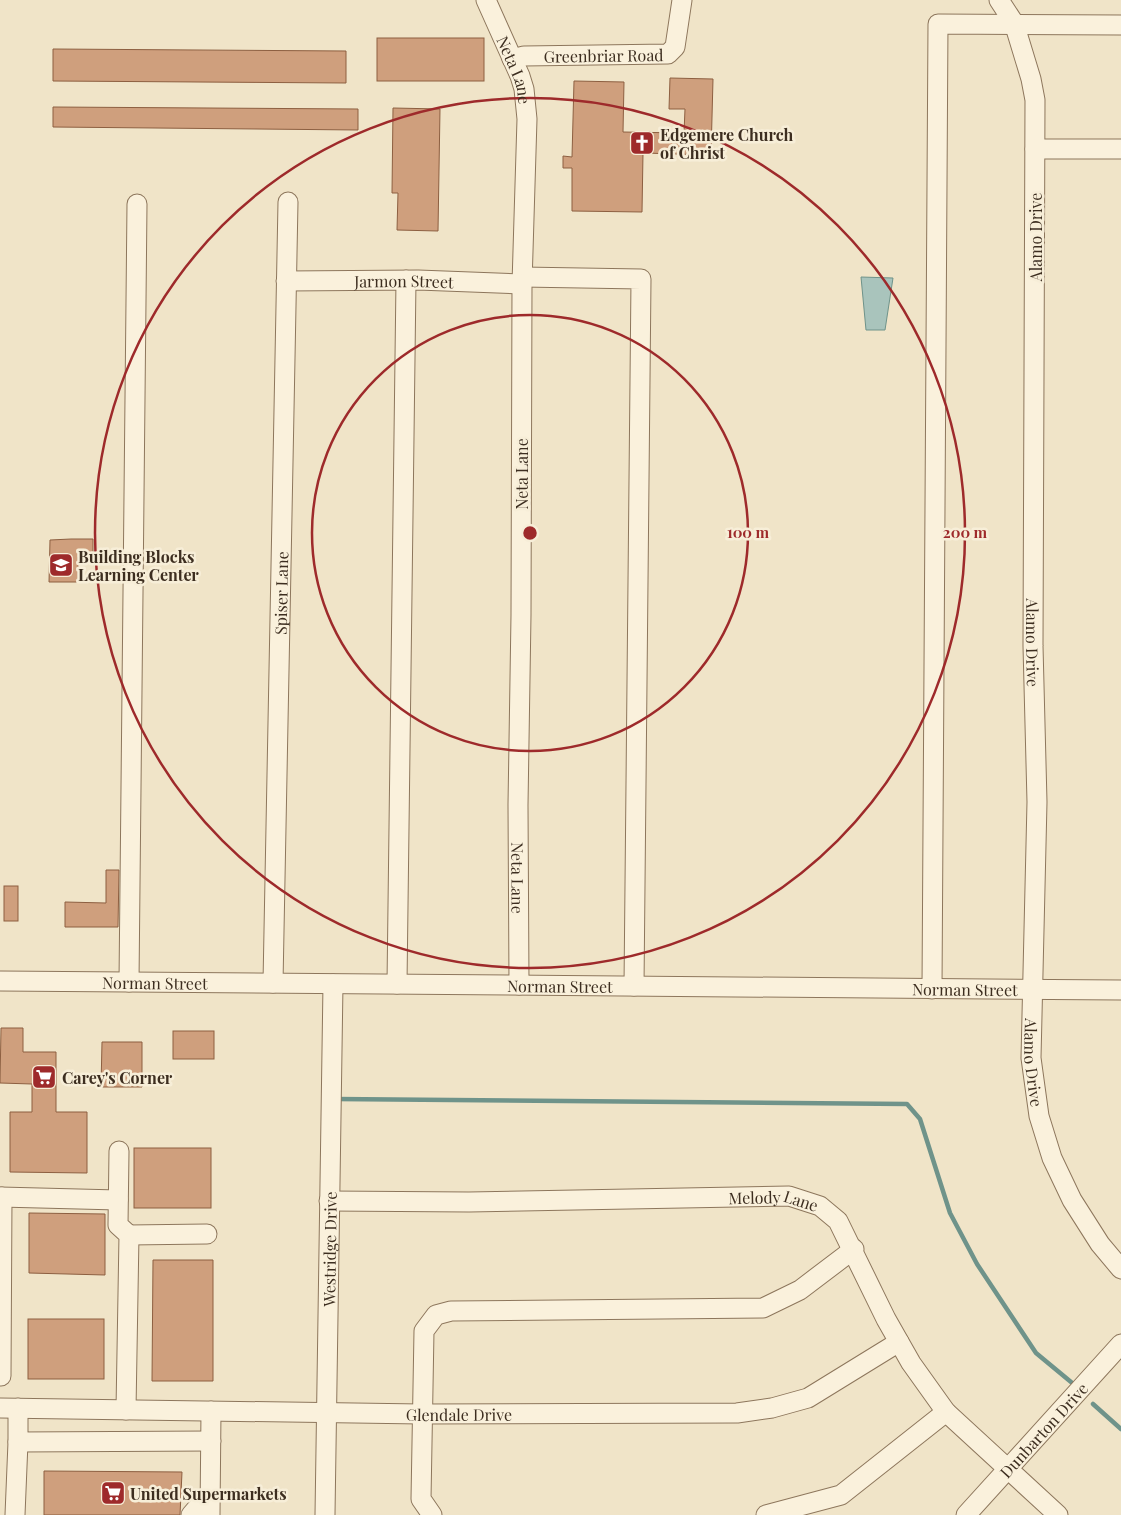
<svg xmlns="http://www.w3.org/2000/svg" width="1121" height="1515" font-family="'Playfair Display',serif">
<rect width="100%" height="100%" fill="#f0e4c8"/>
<path fill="#a9c4bc" stroke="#6f938a" d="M 861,277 L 893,278 L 885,330 L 866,330 Z"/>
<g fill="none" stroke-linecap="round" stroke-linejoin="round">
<g stroke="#6f938a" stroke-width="4.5">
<path d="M 335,1099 L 907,1104 L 920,1119 L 950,1213 L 977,1264 L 1036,1353 L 1071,1382"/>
<path d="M 1093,1404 L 1121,1429"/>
</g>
</g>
<g fill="#cf9f7d" stroke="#8d5f41">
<rect x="377" y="38" width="107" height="43"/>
<path d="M 53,49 L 346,51 L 346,83 L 53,81 Z"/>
<path d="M 670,78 L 713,79 L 711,155 L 643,153 L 642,212 L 572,211 L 572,168 L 563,168 L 563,156 L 572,157 L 574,81 L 624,82 L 623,132 L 684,133 L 685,109 L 669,109 Z"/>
<path d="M 53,107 L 358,109 L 358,130 L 53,127 Z"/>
<path d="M 393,108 L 440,109 L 438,231 L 397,230 L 398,193 L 392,193 Z"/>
<path d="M 71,539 L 93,539 L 93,558 L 78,557 L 78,582 L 49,582 L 50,540 Z"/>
<path d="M 106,870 L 119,870 L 118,927 L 65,927 L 65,902 L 106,903 Z"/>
<rect x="4" y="886" width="14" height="35"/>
<path d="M 1,1028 L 23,1028 L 23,1052 L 56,1052 L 56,1112 L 87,1112 L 87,1173 L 10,1172 L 10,1112 L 32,1112 L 32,1084 L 0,1083 Z"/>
<rect x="173" y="1031" width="41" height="28"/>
<path d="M 102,1042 L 142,1042 L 142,1087 L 101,1087 Z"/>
<rect x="134" y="1148" width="77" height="60"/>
<path d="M 29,1213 L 105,1214 L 105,1275 L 29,1273 Z"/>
<path d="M 153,1260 L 213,1260 L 213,1381 L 152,1381 Z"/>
<rect x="28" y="1319" width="76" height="60"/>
<path d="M 44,1471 L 182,1472 L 180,1515 L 44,1515 Z"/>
</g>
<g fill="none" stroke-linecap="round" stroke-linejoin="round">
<defs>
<g id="minor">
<path id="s1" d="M 486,0 L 520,76 L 524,89 L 527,119 L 522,284 L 521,615 L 518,805 L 519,985"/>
<path id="s2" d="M 999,0 L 1014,23 L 1031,79 L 1035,100 L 1033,646 L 1037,802 L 1031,1058 L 1039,1116 L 1052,1158 L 1072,1200 L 1100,1244 L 1121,1269"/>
<path id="s3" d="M 512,59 L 524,56 L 668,54 L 675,47 L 682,0"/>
<path d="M 1035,149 L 1121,149"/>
<path d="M 522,277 L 641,279 L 634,986"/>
<path id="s4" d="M 286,281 L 418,280 L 522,284"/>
<path id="s5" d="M 0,981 L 1121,990"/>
<path d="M 129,982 L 137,204"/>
<path id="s6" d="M 273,983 L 288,202"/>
<path d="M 397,984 L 406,280"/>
<path d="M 932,989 L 938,24 L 1121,25"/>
<path d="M 119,1151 L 118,1225 L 129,1235 L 126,1410"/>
<path d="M 0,1197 L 118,1200"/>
<path id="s7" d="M 329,1201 L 469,1202 L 789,1196 L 820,1206 L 838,1221 L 886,1319 L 911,1363 L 946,1412 L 1058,1515"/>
<path d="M 129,1235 L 207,1234"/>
<path d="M 1,1376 L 2,1197"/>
<path id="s8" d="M 0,1408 L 421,1414 L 737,1413 L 772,1408 L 808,1398 L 899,1342"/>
<path d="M 18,1408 L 18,1442 L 211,1441"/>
<path d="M 15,1515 L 18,1442"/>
<path d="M 191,1515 L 210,1493"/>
<path d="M 210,1515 L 211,1411"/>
<path id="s9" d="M 325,1515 L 333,984"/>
<path d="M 432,1515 L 421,1499 L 424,1331 L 436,1315 L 451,1311 L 763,1308 L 800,1290 L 854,1249"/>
<path d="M 766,1515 L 841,1495 L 946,1412"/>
<path id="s10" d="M 966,1515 L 1121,1344"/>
</g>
</defs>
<use href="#minor" stroke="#8d765c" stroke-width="21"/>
<use href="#minor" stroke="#faf1dc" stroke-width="19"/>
</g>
<g fill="none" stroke="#9e2a2b" stroke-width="2.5">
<circle cx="530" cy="533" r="218"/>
<circle cx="530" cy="533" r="435"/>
</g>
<defs>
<symbol id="church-square" viewBox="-11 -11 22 22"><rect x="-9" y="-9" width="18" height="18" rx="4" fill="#9e2a2b" stroke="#f7eed8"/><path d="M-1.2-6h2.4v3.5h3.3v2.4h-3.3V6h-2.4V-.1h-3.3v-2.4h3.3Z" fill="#fff"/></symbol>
<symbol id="school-square" viewBox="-11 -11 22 22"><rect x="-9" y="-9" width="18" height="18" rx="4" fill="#9e2a2b" stroke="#f7eed8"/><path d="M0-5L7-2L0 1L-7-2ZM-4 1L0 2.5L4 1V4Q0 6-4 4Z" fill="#fff"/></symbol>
<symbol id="supermarket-square" viewBox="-11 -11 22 22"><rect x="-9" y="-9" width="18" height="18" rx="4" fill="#9e2a2b" stroke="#f7eed8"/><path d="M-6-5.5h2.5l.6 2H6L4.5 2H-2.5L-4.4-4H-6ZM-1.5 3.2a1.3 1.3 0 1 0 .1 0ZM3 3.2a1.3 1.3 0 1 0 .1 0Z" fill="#fff"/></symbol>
</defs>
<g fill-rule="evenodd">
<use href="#church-square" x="628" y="129" width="28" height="28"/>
<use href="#school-square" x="47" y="551" width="28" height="28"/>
<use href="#supermarket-square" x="30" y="1063" width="28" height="28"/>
<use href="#supermarket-square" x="99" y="1479" width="28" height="28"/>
</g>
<g text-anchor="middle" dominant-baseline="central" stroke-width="5" stroke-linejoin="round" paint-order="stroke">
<g font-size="16" fill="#3d2e20" stroke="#f7eed8">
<text stroke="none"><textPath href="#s3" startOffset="92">Greenbriar Road</textPath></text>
<text stroke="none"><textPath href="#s1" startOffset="76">Neta Lane</textPath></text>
<text transform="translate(1035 237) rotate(-90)">Alamo Drive</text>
<text stroke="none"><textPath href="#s4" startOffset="118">Jarmon Street</textPath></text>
<text transform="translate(521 474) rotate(-90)">Neta Lane</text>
<text stroke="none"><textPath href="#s6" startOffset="390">Spiser Lane</textPath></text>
<text stroke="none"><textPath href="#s2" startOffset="650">Alamo Drive</textPath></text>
<text stroke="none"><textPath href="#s1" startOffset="886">Neta Lane</textPath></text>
<text stroke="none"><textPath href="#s5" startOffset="155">Norman Street</textPath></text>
<text stroke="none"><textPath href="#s5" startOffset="560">Norman Street</textPath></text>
<text stroke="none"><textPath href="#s5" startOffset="965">Norman Street</textPath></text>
<text stroke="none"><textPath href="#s2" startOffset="1070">Alamo Drive</textPath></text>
<text stroke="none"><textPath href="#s7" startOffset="445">Melody Lane</textPath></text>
<text stroke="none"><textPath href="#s9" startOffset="266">Westridge Drive</textPath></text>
<text stroke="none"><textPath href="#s8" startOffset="459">Glendale Drive</textPath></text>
<text stroke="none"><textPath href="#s10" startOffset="115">Dunbarton Drive</textPath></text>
</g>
<g font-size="16" font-weight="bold" fill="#3d2e20" stroke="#f7eed8" text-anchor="start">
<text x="660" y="134">Edgemere Church<tspan x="660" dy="18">of Christ</tspan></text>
<text x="78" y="556">Building Blocks<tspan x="78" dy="18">Learning Center</tspan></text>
<text x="62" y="1077">Carey's Corner</text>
<text x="130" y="1493">United Supermarkets</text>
</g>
</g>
<circle cx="530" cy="533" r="8" fill="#9e2a2b" stroke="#f7eed8" stroke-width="2.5"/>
<g font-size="15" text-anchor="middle" font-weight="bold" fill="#9e2a2b" stroke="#f7eed8" stroke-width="5" stroke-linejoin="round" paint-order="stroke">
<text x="748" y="538">100 m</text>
<text x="965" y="538">200 m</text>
</g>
</svg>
